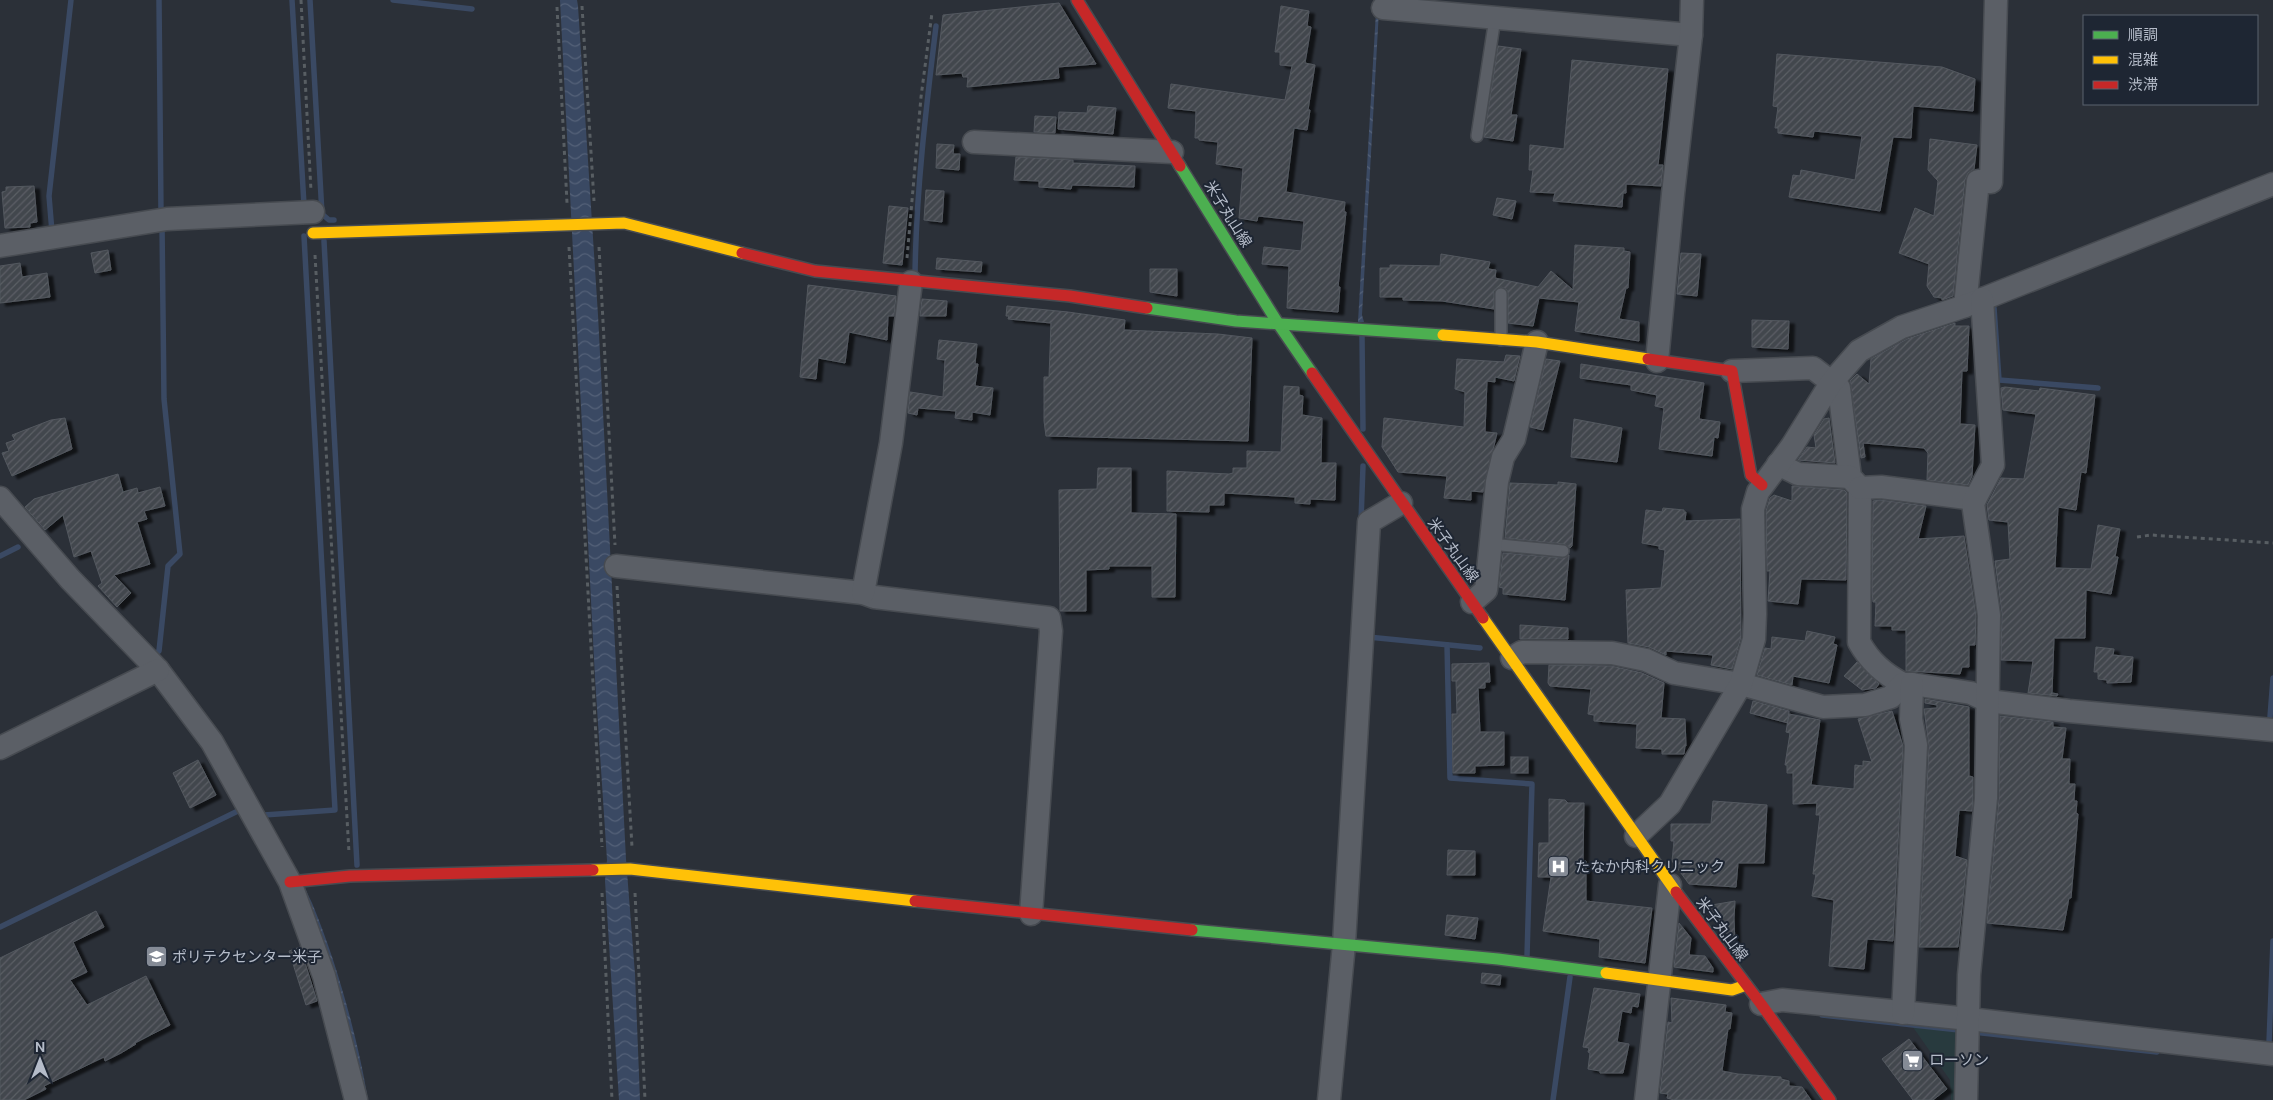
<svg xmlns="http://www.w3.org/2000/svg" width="2273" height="1100" font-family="'DM Sans','Noto Sans JP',sans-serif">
<defs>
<pattern id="water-waves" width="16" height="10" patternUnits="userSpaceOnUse" patternTransform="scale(1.25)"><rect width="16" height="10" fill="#3a4963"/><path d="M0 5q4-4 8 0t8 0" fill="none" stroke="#546178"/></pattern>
<pattern id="building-hatch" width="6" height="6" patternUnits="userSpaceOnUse" patternTransform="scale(1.25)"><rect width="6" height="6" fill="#42464d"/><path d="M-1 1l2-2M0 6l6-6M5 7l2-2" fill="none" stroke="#5b5f65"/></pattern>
<filter id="shadow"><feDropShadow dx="5.5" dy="3" stdDeviation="1" flood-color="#0009"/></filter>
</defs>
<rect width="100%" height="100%" fill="#2b3038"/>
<path fill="#283a3e" d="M 1908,1020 L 1965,1025 L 1962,1100 L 1951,1100 L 1950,1080 Z"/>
<g fill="url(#water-waves)">
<path d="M 560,0 L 577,0 L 578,6 L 598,315 L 626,859 L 635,974 L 640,1100 L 619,1100 L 605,881 L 607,860 L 595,678 Z"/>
<path d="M 1379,10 L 1362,315 L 1364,322 L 1358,322 L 1376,11 Z"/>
<path d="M 250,786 C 271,825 294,863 312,903 C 336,960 358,1039 368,1100 L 362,1100 L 247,789 Z"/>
</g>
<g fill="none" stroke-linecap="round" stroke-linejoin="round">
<g stroke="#3a4963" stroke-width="5.5">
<path d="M 159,0 L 161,212"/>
<path d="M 292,0 L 304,205"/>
<path d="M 310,0 L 322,214 L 329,220 L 334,220"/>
<path d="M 393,0 L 472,9"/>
<path d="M 52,232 L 49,196 L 71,0"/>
<path d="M 324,241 L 357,865"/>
<path d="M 915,276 C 916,192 926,109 936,26"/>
<path d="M 1994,308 L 1999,380 L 2098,388"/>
<path d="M 1362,336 L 1363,429"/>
<path d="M 1361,521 L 1363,466"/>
<path d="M 0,556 L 18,547"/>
<path d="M 1368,637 L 1480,648"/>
<path d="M 1447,645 L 1450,778 L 1532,784 L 1527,956"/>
<path d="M 155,654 L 159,651 L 168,566 L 180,554 L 164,399 L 162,225"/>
<path d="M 2270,717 L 2273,678"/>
<path d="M 264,815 L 335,810 L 304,236"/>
<path d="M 0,927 L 242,809"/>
<path d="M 1822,1015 L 1959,1030"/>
<path d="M 1973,1032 L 2157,1052"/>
<path d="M 2269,1043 L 2273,941"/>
<path d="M 1553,1100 L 1570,977"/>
</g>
</g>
<g fill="url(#building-hatch)" stroke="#53585f" filter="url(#shadow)">
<path d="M 1059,3 L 1096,64 L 1058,67 L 1059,78 L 967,87 L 968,77 L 963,77 L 962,73 L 936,75 L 943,15 Z"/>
<path d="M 1281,6 L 1309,11 L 1307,26 L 1311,27 L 1305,63 L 1315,65 L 1308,110 L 1310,110 L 1307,130 L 1294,128 L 1286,192 L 1345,202 L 1344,212 L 1346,212 L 1338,287 L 1340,287 L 1338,312 L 1287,308 L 1289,266 L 1262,264 L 1264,247 L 1301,251 L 1304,221 L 1258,216 L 1257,221 L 1239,218 L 1243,168 L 1216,164 L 1218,142 L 1199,140 L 1199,138 L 1195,138 L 1196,111 L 1168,108 L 1171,84 L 1285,100 L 1292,66 L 1280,65 L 1280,52 L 1275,52 Z"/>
<path d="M 1498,46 L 1521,49 L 1511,115 L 1517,115 L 1513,141 L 1484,137 Z"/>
<path d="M 1777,54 L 1942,67 L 1975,79 L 1973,111 L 1913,106 L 1911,138 L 1893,137 L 1880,211 L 1789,197 L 1793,175 L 1800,176 L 1801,170 L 1855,180 L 1862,136 L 1814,131 L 1813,137 L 1778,133 L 1778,128 L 1775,128 L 1778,107 L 1773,106 Z"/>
<path d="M 1572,60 L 1668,69 L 1658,165 L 1663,165 L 1661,186 L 1626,184 L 1626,193 L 1623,193 L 1622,207 L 1553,201 L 1555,193 L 1530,192 L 1533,170 L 1529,170 L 1530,145 L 1564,149 Z"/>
<path d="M 1088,106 L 1116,108 L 1113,134 L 1058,129 L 1059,112 L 1087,113 Z"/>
<path d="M 1035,116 L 1056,117 L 1055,133 L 1034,132 Z"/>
<path d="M 1930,139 L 1977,145 L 1974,169 L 1968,173 L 1965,180 L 1953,296 L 1942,300 L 1942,298 L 1934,297 L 1927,286 L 1929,264 L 1899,253 L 1915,208 L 1934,216 L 1938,181 L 1928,170 Z"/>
<path d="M 937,144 L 954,145 L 953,154 L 960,154 L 959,170 L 936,168 Z"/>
<path d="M 1016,157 L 1073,160 L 1073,163 L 1135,166 L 1134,187 L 1072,185 L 1071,189 L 1039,187 L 1039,181 L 1014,180 Z"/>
<path d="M 34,186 L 37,222 L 30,223 L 30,227 L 5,228 L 2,192 L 6,191 L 6,187 Z"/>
<path d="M 926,190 L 944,191 L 942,222 L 924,220 Z"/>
<path d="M 1497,198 L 1516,201 L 1512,219 L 1493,215 Z"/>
<path d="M 889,206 L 908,208 L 902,265 L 883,263 Z"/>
<path d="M 1575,245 L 1624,248 L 1624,251 L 1630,252 L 1628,288 L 1626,288 L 1619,319 L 1639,322 L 1639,341 L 1575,331 L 1579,302 L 1539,298 L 1533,326 L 1508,323 L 1508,294 L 1507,290 L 1501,287 L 1494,291 L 1494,309 L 1442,301 L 1403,300 L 1403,297 L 1380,297 L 1380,268 L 1390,268 L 1390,265 L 1440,266 L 1441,254 L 1490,262 L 1488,269 L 1496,270 L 1495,278 L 1538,287 L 1551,271 L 1573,290 Z"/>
<path d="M 108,250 L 111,270 L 95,273 L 91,253 Z"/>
<path d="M 1681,253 L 1701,254 L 1697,296 L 1677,294 Z"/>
<path d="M 937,258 L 982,262 L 981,272 L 936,269 Z"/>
<path d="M 20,263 L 22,277 L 47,273 L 50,297 L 0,303 L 0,266 Z"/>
<path d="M 1150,269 L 1177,269 L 1177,296 L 1150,292 Z"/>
<path d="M 808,285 L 896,296 L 894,316 L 888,316 L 887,340 L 849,332 L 845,363 L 818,358 L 816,379 L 800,377 Z"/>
<path d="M 922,299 L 947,301 L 946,316 L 920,316 Z"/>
<path d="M 1007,306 L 1068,312 L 1125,320 L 1124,330 L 1218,334 L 1252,338 L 1248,441 L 1046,436 L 1044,421 L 1044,377 L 1049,377 L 1051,323 L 1008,319 L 1009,316 L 1006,316 Z"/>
<path d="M 1752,320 L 1789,321 L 1788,349 L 1752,347 Z"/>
<path d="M 1955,323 L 1955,326 L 1969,326 L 1967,371 L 1962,371 L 1960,424 L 1975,425 L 1972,476 L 1968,485 L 1927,480 L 1928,453 L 1924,448 L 1863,443 L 1865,457 L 1861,458 L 1850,381 L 1857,374 L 1869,384 L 1871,359 L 1907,339 Z"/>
<path d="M 939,340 L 977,344 L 975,364 L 978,364 L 975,386 L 993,388 L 990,415 L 972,412 L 972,420 L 955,418 L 956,411 L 918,408 L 917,415 L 908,413 L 910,392 L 943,397 L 945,360 L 937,359 Z"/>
<path d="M 1506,355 L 1520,356 L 1514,381 L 1495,377 L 1495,382 L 1487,381 L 1485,432 L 1497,433 L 1483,492 L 1471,491 L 1471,500 L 1444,498 L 1447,476 L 1398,472 L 1382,447 L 1384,418 L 1464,427 L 1465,392 L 1455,389 L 1457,359 L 1504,362 Z"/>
<path d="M 1546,359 L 1560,361 L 1543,430 L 1530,427 Z"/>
<path d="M 1581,364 L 1704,383 L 1699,419 L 1720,422 L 1718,438 L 1714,437 L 1712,456 L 1659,449 L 1664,408 L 1655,406 L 1657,395 L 1631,390 L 1631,385 L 1580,378 Z"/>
<path d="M 1284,386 L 1299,387 L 1299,395 L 1303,396 L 1302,415 L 1322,418 L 1321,463 L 1336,463 L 1335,500 L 1310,499 L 1310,504 L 1295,503 L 1295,497 L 1224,493 L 1224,505 L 1209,505 L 1209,512 L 1167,511 L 1167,471 L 1229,474 L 1233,473 L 1233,468 L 1247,468 L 1247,451 L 1281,452 Z"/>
<path d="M 2005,387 L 2039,391 L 2040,388 L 2095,395 L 2086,473 L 2081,472 L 2076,510 L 2058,507 L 2055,568 L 2091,569 L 2098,525 L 2120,529 L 2115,557 L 2118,557 L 2111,594 L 2086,590 L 2085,638 L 2054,638 L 2052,693 L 2058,694 L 2057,696 L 2028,693 L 2033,661 L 2001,660 L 2002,613 L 1995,561 L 2010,559 L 2008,522 L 1989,520 L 1987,505 L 2001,478 L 2024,479 L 2036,414 L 2003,410 L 2001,388 Z"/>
<path d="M 65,418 L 72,449 L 12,476 L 2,453 L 9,451 L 6,443 L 15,440 L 12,435 L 51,420 Z"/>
<path d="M 1829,418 L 1835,463 L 1798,460 L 1807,447 L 1816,448 L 1814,435 L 1824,419 Z"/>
<path d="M 1574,419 L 1622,428 L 1617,462 L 1571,457 Z"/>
<path d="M 1098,468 L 1131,468 L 1131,513 L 1176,514 L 1175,597 L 1152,597 L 1152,566 L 1109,566 L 1109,569 L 1086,570 L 1086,611 L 1060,611 L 1059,490 L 1097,489 Z"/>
<path d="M 118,474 L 123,492 L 137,488 L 138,493 L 160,487 L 165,506 L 144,511 L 147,519 L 137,522 L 150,564 L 114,575 L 131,593 L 117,607 L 98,586 L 102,583 L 91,551 L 74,557 L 63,515 L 45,530 L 25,507 L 34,499 Z"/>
<path d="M 1558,482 L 1576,484 L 1572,546 L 1570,548 L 1564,544 L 1505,538 L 1510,483 L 1558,485 Z"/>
<path d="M 1792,486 L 1844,490 L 1847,493 L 1846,580 L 1801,579 L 1798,604 L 1768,601 L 1770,571 L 1767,571 L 1766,511 L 1770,498 L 1774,495 L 1792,501 Z"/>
<path d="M 1880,500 L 1926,506 L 1918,539 L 1964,536 L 1976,616 L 1975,645 L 1969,645 L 1969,667 L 1962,667 L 1960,674 L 1906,671 L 1906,630 L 1892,630 L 1892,626 L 1875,626 L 1876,602 L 1873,602 L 1872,590 L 1873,501 Z"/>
<path d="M 1663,508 L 1684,510 L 1684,512 L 1686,512 L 1685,521 L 1740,519 L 1741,637 L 1732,669 L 1711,665 L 1713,655 L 1666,651 L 1666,655 L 1649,647 L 1628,643 L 1626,590 L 1661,588 L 1665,550 L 1659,549 L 1659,546 L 1642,543 L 1646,510 L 1662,512 Z"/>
<path d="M 1503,553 L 1562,558 L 1569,555 L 1565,600 L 1503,594 L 1503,588 L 1499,587 Z"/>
<path d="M 1520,625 L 1568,628 L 1568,639 L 1520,639 Z"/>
<path d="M 1807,631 L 1835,637 L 1833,644 L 1837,645 L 1829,683 L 1793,676 L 1792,685 L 1757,675 L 1765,648 L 1771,649 L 1772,637 L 1805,641 Z"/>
<path d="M 2096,647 L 2114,649 L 2113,655 L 2133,657 L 2131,682 L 2107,683 L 2107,680 L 2098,679 L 2098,672 L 2094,672 Z"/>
<path d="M 1857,662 L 1879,684 L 1876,688 L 1862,690 L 1844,676 Z"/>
<path d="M 1489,663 L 1490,682 L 1485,682 L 1485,688 L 1478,688 L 1480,732 L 1504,732 L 1504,765 L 1475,766 L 1475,773 L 1453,773 L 1452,714 L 1457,714 L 1456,681 L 1452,681 L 1452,664 Z"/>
<path d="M 1549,665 L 1611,666 L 1642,673 L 1664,683 L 1661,718 L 1685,719 L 1686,746 L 1685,746 L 1684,754 L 1662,754 L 1662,749 L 1636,748 L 1637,724 L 1594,721 L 1594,715 L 1588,714 L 1591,689 L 1550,686 L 1548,683 Z"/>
<path d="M 1925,699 L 1969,707 L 1969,776 L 1973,777 L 1973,797 L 1972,811 L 1959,810 L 1955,856 L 1967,860 L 1958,947 L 1919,947 L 1929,746 L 1924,709 L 1937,708 L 1937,705 L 1925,703 Z"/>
<path d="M 1753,701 L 1789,711 L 1788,723 L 1750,713 Z"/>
<path d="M 1892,711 L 1903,746 L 1893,941 L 1867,939 L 1864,969 L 1829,966 L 1834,900 L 1812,896 L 1816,874 L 1813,874 L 1820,815 L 1816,815 L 1817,803 L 1793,804 L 1793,773 L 1787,773 L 1787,765 L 1785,765 L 1790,733 L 1786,732 L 1789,714 L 1820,720 L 1811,785 L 1854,789 L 1855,765 L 1863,766 L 1863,761 L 1872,762 L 1858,719 Z"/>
<path d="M 2000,716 L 2053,722 L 2053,727 L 2066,728 L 2062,759 L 2070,759 L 2069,784 L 2075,784 L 2074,801 L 2077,801 L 2076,813 L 2078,814 L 2071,898 L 2069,898 L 2063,930 L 1987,923 L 1999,799 Z"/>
<rect x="1511" y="757" width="17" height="16"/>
<path d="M 198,760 L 216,795 L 190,808 L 173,773 Z"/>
<path d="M 1549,799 L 1565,800 L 1568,803 L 1584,803 L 1583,862 L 1586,861 L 1586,901 L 1652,908 L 1645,963 L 1599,957 L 1600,939 L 1543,931 L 1551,877 L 1538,877 L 1539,843 L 1549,843 Z"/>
<path d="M 1713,801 L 1767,805 L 1764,863 L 1738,863 L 1736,887 L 1689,884 L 1672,861 L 1674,841 L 1671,841 L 1671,824 L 1711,824 Z"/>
<path d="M 1448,850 L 1475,851 L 1475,875 L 1447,875 Z"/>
<path d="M 1735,901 L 1734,918 L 1735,944 L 1706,906 Z"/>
<path d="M 96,911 L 104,927 L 73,942 L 87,972 L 70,980 L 87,1005 L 146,976 L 170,1025 L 135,1043 L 136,1044 L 121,1053 L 105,1061 L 104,1057 L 44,1086 L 46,1089 L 24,1100 L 0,1100 L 0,958 Z"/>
<path d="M 1447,915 L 1478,918 L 1475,939 L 1445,935 Z"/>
<path d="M 1679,923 L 1691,938 L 1689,955 L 1705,956 L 1713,968 L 1713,972 L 1674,967 Z"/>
<path d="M 300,947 L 317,1001 L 306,1005 L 289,951 Z"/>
<path d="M 1482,973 L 1501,975 L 1500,985 L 1481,983 Z"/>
<path d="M 1594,988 L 1640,994 L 1638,1007 L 1632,1006 L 1631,1013 L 1622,1011 L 1617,1042 L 1629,1044 L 1623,1073 L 1600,1073 L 1600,1071 L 1588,1069 L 1590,1053 L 1588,1052 L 1589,1048 L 1583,1047 Z"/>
<path d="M 1671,998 L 1726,1005 L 1725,1012 L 1732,1013 L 1730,1029 L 1728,1029 L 1722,1071 L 1738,1074 L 1781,1077 L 1781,1079 L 1789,1081 L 1789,1086 L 1802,1087 L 1811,1100 L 1674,1100 L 1667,1098 L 1668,1094 L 1660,1093 L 1668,1022 L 1672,1023 Z"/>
<path d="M 1909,1039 L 1947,1089 L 1933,1100 L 1913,1100 L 1882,1059 Z"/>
</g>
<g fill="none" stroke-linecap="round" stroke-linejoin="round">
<defs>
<g id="lane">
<path d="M 1477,136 L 1495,18"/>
<path d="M 1501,340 L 1501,294"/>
<path d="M 1491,544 L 1563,551"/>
</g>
<g id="street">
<path d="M 1383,8 L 1691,35"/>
<path d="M 974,142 L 1172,152"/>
<path d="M 0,246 L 167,219 L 313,212"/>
<path d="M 1965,306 L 1978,181 L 1991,182 L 1996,0"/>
<path d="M 1657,361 L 1673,194 L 1691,35 L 1692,0"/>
<path d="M 1732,371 L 1813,368 L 1839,388 L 1850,477 L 1860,488 L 1859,642 C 1870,662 1884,674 1903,684"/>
<path d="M 1778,464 L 1798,474 L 1850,477"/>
<path d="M 1860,488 L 1881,487 L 1975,499"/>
<path d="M 0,498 L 70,579 L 158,670 L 212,742 L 290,882 L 324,976 L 356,1100"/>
<path d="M 616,566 L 863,593 L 874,597 L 1049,618 L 1051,631 L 1031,914"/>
<path d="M 863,593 L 891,443 L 911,282"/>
<path d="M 1472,602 L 1486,590 L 1497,482 L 1503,457 L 1514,439 L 1537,342"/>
<path d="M 1512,658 L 1522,652 L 1612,653 L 1646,660 L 1674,673 L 1741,684 L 1823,707 L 1865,705 L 1891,697 L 1903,684 L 1912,684 L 1971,693 L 1988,701 L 2069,711 L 2273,730"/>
<path d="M 0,748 L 158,670"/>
<path d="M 1636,836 L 1670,804 L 1741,684 L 1754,639 L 1755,614 L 1753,509 L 1758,492 L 1792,446 L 1831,383 L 1859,351 L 1902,327 L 1965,306 L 2273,184"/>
<path d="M 1761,1004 L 1782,1000 L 1969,1019 L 2273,1054"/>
<path d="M 1903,1013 L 1916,745 L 1911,719 L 1912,684"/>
<path d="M 1329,1100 L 1344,944 L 1369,522 L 1401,503"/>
<path d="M 1646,1100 L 1670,885"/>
<path d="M 1966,1100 L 1969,975 L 1986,798 L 1989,615 L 1973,503 L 1993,465 L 1982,299"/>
</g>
<g id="fast">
<path d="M 1180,166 L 1279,325 L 1312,373"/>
<path d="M 1147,308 L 1236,321 L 1443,335"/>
<path d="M 1192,930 L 1498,959 L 1606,973"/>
</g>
<g id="slow">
<path d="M 313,233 L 624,223 L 742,253"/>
<path d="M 1443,335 L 1537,342 L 1648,359"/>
<path d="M 1483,618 L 1676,892"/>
<path d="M 593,870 L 630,869 L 915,901"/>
<path d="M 1606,973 L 1732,990 L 1746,985"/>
</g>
<g id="jam">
<path d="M 1077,0 L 1180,166"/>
<path d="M 742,253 L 815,271 L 1070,296 L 1147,308"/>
<path d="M 1648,359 L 1732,371 L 1751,475 L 1762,485"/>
<path d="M 1312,373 L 1483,618"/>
<path d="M 290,882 L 350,876 L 593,870"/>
<path d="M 1676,892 L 1761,1004 L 1830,1100"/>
<path d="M 915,901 L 1192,930"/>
</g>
</defs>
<use href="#lane" stroke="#474b51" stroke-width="14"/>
<use href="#street" stroke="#474b51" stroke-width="25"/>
<use href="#fast" stroke="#474b51" stroke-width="14"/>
<use href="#slow" stroke="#474b51" stroke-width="14"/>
<use href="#jam" stroke="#474b51" stroke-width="14"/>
<g stroke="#585e63" stroke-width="3" stroke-dasharray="4 4" stroke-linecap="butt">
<path d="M 301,0 L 311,191"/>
<path d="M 582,6 L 594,201"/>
<path d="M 557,7 L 567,203"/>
<path d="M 569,247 L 602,847"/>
<path d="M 599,247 L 615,545"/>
<path d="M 315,255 L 349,853"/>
<path d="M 907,258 L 921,97 L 932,13"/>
<path d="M 2137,537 L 2151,535 L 2273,543"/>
<path d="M 617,586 L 632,847"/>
<path d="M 602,893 L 612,1100"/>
<path d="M 635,893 L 645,1100"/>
</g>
<use href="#lane" stroke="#5b5f66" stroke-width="11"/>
<use href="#street" stroke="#5b5f66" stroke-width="22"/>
<use href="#fast" stroke="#4caf50" stroke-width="11"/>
<use href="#slow" stroke="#ffc107" stroke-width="11"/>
<use href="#jam" stroke="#c62828" stroke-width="11"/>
</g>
<defs>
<symbol id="hospital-square" viewBox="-11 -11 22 22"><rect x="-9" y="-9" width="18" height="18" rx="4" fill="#858b96" stroke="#1e2633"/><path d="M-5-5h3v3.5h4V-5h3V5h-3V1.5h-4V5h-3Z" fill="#fff"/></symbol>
<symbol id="school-square" viewBox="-11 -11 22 22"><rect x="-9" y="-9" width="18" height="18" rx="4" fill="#858b96" stroke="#1e2633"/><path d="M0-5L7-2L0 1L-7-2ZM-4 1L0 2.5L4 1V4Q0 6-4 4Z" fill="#fff"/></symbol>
<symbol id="supermarket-square" viewBox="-11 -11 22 22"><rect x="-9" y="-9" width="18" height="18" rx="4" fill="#858b96" stroke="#1e2633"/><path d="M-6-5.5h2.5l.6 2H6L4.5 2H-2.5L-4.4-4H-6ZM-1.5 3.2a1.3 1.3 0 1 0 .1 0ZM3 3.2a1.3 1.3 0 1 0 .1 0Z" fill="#fff"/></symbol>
</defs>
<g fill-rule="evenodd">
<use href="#hospital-square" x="1546" y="854" width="25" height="25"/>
<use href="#school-square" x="144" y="944" width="25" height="25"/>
<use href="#supermarket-square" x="1900" y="1048" width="25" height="25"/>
</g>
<g text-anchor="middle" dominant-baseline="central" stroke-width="4" stroke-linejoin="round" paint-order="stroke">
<g font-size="15" fill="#b5bcc9" stroke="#1e2633">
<text transform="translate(1228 214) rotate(58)">米子丸山線</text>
<text transform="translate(1453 550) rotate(54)">米子丸山線</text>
<text transform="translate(1722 929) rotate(53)">米子丸山線</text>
</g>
<g font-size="15" fill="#b5bcc9" stroke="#1e2633" text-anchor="start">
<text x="1575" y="867">たなか内科クリニック</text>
<text x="172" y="957">ポリテクセンター米子</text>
<text x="1929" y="1060">ローソン</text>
</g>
</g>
<rect x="2083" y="15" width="175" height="90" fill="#1e2633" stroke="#5a626f"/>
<rect x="2093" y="31" width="25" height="8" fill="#4caf50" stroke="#5a626f"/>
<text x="2128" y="40" font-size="15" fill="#b5bcc9">順調</text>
<rect x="2093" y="56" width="25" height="8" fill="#ffc107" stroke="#5a626f"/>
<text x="2128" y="65" font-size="15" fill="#b5bcc9">混雑</text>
<rect x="2093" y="81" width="25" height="8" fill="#c62828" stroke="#5a626f"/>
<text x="2128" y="90" font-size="15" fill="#b5bcc9">渋滞</text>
<g transform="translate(40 1060)" stroke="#1e2633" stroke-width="4" paint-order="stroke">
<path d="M0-4L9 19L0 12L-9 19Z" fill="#b5bcc9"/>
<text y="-8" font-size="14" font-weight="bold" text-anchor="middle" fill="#b5bcc9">N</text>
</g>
</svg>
